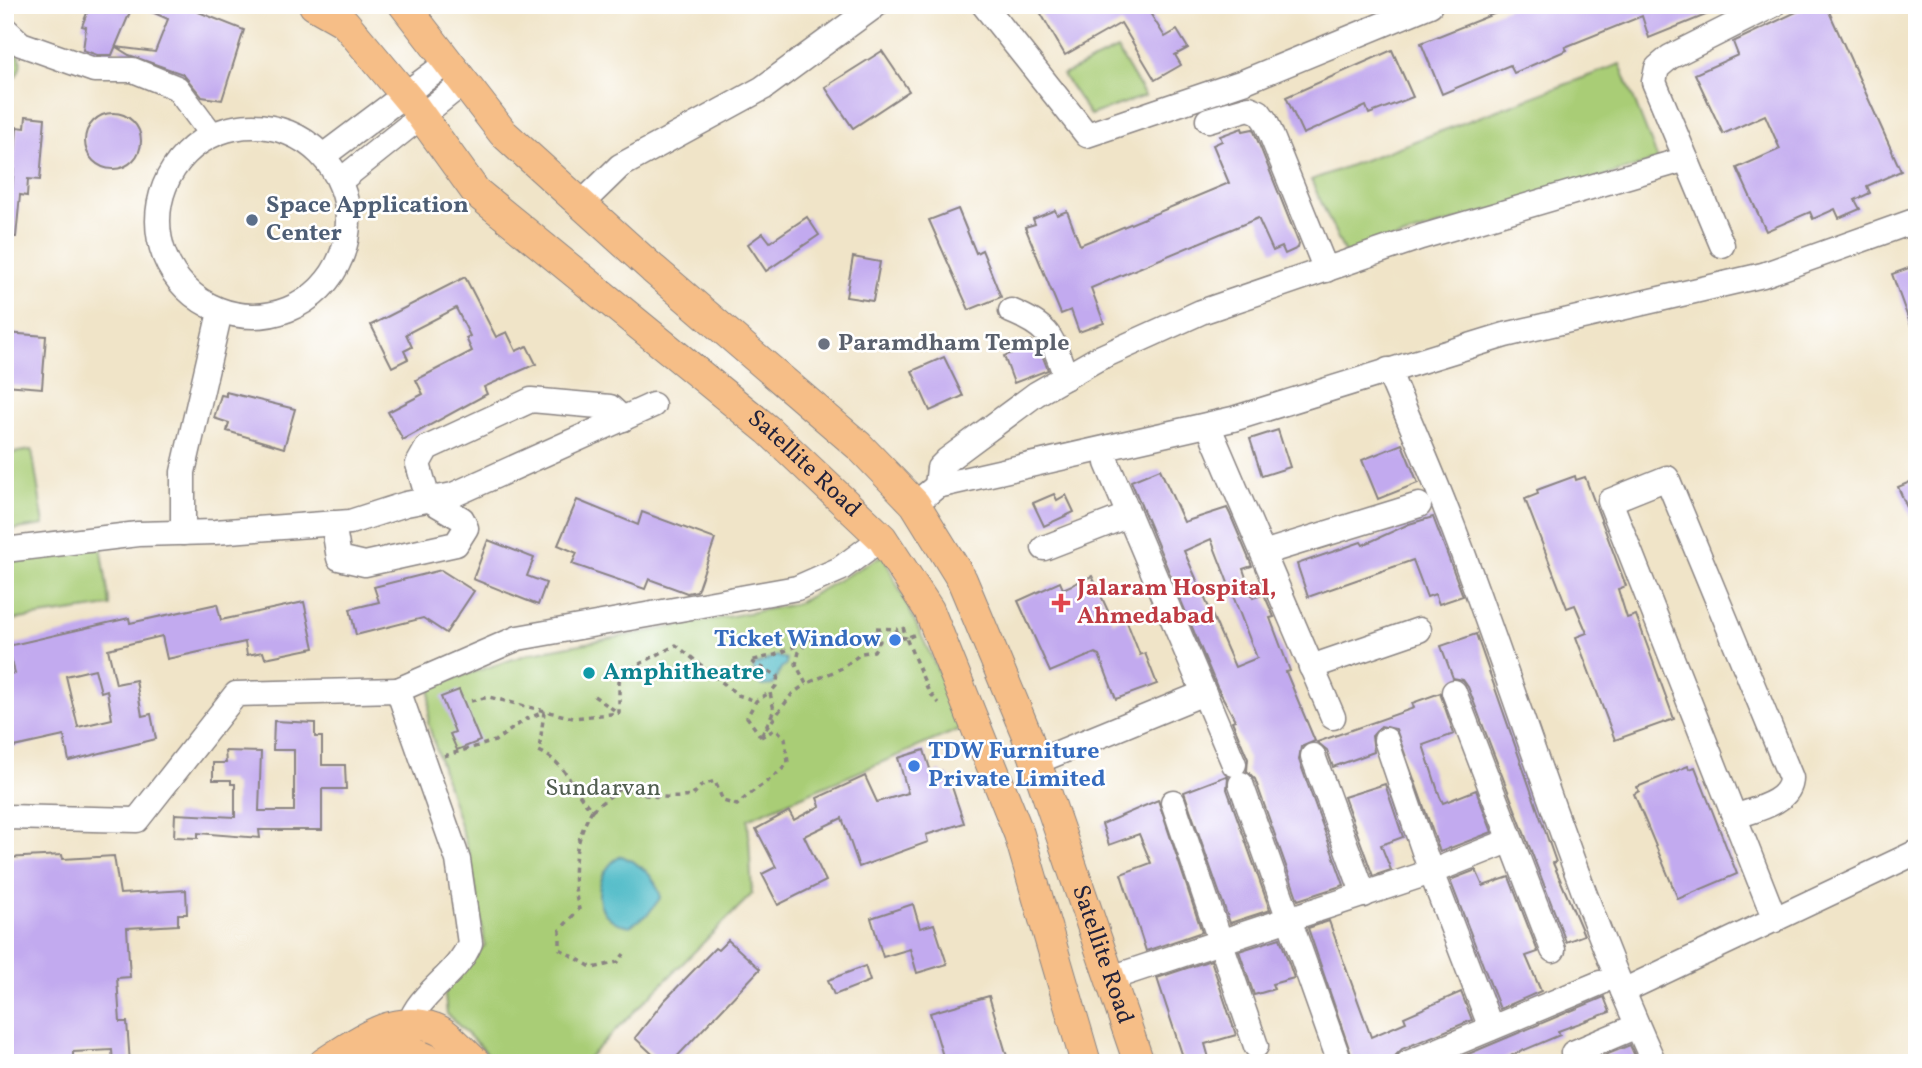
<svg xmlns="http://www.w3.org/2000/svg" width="1922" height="1068" font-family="Vollkorn,serif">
<rect width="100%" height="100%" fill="#fff"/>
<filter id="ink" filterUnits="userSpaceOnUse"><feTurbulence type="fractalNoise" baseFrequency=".0143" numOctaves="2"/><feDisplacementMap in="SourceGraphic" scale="14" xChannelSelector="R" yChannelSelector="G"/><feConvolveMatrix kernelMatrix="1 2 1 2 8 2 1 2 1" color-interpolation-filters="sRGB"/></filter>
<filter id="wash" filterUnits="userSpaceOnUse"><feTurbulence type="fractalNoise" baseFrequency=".00686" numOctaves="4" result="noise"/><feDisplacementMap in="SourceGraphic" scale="28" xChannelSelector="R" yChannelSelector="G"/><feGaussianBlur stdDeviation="1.57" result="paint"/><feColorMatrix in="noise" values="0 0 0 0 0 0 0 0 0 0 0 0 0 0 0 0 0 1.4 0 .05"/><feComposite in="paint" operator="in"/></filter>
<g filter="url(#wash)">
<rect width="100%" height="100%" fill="#f0e4c8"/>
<g fill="#a9cd76" stroke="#667858" stroke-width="2">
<path d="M 5,43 C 19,53 26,60 16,76 L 5,82 Z"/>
<path d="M 1117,49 L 1145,96 L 1090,115 L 1063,75 Z"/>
<path d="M 1620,64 L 1658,160 L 1345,254 L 1311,180 Z"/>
<path d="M 32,450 L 44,525 L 5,531 L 5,454 Z"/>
<path d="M 101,545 L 110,606 L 5,621 L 5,559 Z"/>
<path d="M 883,555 L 965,727 L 748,819 L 752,894 L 583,1063 L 497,1063 L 447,1014 L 444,987 L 485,945 L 470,857 L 428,723 L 431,686 L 532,653 L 796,604 Z"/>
</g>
<g fill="#4bb9c6" stroke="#366e80" stroke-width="2">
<path d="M 776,656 L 786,659 L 786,665 L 781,668 L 773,685 L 762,686 L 757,681 L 753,666 Z"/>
<path d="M 622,856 C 643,866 654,875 661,897 L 648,914 L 630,926 C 625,925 618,924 614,921 C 588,907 599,865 622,856 Z"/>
</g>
<g id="blocks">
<g fill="#c2aaef" fill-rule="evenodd">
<path d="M 90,5 L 133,5 L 112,55 L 97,55 L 83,50 L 86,27 L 82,26 Z"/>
<path d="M 136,5 L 181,5 L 244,30 L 222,100 L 202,97 L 183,74 L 129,55 L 116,47 L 155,52 L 168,19 Z"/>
<path d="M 1036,5 L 1145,5 L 1165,37 L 1177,30 L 1188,48 L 1175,55 L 1181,65 L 1155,80 L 1121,23 L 1065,55 Z"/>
<path d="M 1516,5 L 1728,5 L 1728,6 L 1649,38 L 1642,16 L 1565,47 L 1567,50 L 1514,73 L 1510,65 L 1442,94 L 1421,43 Z"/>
<path d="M 1811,5 L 1826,5 L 1901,171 L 1867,186 L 1870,193 L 1855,200 L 1860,209 L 1839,218 L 1835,209 L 1813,219 L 1810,212 L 1766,231 L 1737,168 L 1780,149 L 1765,115 L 1723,134 L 1695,74 L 1738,55 L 1733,42 Z"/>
<path d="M 1392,50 L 1413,97 L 1369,114 L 1366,106 L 1303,134 L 1286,97 Z"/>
<path d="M 882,51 L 909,91 L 853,128 L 825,87 Z"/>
<circle cx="113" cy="141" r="28"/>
<path d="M 26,116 L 45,118 L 40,180 L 28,179 L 27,196 L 20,195 L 16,237 L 5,237 L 5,190 L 12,191 L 17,127 L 25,128 Z"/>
<path d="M 1242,128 L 1243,131 L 1253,129 L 1299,244 L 1298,248 L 1285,254 L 1282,247 L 1273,251 L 1258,218 L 1091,288 L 1104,323 L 1079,332 L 1071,310 L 1061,314 L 1025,227 L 1035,224 L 1033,219 L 1055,210 L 1057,215 L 1067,211 L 1080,245 L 1229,183 L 1213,145 L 1222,141 L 1220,136 Z"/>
<path d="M 958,209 L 976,253 L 982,250 L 1001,297 L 969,310 L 929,220 Z"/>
<path d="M 807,217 L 819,235 L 766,271 L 748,244 L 763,233 L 770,242 Z"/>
<path d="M 853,257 L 880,262 L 873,301 L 846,297 Z"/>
<path d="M 1917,265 L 1917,337 L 1915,337 L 1892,274 Z"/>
<path d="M 465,277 L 496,337 L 507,332 L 516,351 L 527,346 L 536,364 L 484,387 L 487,394 L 403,440 L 388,412 L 423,394 L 416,380 L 472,351 L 466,338 L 470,336 L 456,308 L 406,334 L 412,347 L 404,351 L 408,359 L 392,367 L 371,325 Z"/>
<path d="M 5,333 L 46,336 L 42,388 L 5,385 Z"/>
<path d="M 1031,341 L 1036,357 L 1042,355 L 1048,370 L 1014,383 L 1004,356 L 1015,352 L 1014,347 Z"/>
<path d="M 944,357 L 963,396 L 930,411 L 912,371 Z"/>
<path d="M 226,392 L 295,409 L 284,448 L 227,431 L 229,423 L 214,418 L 221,395 L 226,396 Z"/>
<path d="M 1278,430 L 1290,467 L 1262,476 L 1250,439 Z"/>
<path d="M 1402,444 L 1418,483 L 1378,499 L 1362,460 Z"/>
<path d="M 1160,469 L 1184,522 L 1227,508 L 1230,514 L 1252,566 L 1243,569 L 1253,598 L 1264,594 L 1274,617 L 1270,618 L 1290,671 L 1286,672 L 1315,741 L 1301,747 L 1299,760 L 1344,885 L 1298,900 L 1255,779 L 1247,771 L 1248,759 L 1232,721 L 1235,720 L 1217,687 L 1131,481 ZM 1211,539 L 1257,658 L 1235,667 L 1184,551 Z"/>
<path d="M 1575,476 L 1576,480 L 1585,477 L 1626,586 L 1618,589 L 1627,618 L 1636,615 L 1674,719 L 1615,740 L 1576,637 L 1587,633 L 1575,605 L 1567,608 L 1525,499 L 1538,494 L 1537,490 Z"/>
<path d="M 1917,479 L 1917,530 L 1898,487 Z"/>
<path d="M 1054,494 L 1057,500 L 1066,495 L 1074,512 L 1044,526 L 1033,503 Z"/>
<path d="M 577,500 L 638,525 L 642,512 L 715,539 L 697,591 L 687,593 L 649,579 L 645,589 L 572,564 L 577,553 L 558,545 Z"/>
<path d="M 1433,517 L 1463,596 L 1439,604 L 1435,594 L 1427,597 L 1413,560 L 1308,597 L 1297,564 L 1361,542 L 1363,545 L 1409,524 Z"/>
<path d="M 488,540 L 534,558 L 527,576 L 546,583 L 538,605 L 473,579 Z"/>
<path d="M 441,570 L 474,591 L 446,633 L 423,618 L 356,635 L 350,609 L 379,602 L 374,587 Z"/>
<path d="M 1092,576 L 1113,622 L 1125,617 L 1140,655 L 1145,653 L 1157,684 L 1116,699 L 1099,655 L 1095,653 L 1050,672 L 1018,601 L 1060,582 L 1063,589 Z"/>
<path d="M 304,602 L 314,648 L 265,658 L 263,652 L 247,655 L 245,642 L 167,659 L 162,636 L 108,649 L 116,684 L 136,680 L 142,716 L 151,714 L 156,739 L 69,761 L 64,736 L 5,749 L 5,675 L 15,673 L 8,646 L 129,618 L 130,623 L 217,604 L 221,620 ZM 95,669 L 101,692 L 107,690 L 112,719 L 78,727 L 66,676 Z"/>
<path d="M 1476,634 L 1556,862 L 1553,863 L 1584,935 L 1566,942 L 1468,687 L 1463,680 L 1453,678 L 1441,646 Z"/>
<path d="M 459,690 L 480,741 L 457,750 L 450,734 L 455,732 L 441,697 Z"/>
<path d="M 1440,693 L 1454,734 L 1423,745 L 1440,797 L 1443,803 L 1476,790 L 1492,832 L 1440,852 L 1396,729 L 1381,726 L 1372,736 L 1374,752 L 1333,767 L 1327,750 L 1317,742 L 1414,708 L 1412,703 Z"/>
<path d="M 274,721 L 315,723 L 315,737 L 322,737 L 322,765 L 345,765 L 346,789 L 322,789 L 322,830 L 259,830 L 260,838 L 198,833 L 198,838 L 174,837 L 175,814 L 235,817 L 235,784 L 231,784 L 231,780 L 213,780 L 213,763 L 226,763 L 225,751 L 261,752 L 259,811 L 294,811 L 294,750 L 273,750 Z"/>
<path d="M 924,750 L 932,775 L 941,771 L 942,777 L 948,775 L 964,823 L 926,835 L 928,842 L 859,867 L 842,818 L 804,836 L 826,881 L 778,905 L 762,874 L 776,867 L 756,829 L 789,811 L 794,820 L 820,806 L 817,798 L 865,776 L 877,802 L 908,793 L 898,758 Z"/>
<path d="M 1688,766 L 1689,769 L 1695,767 L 1737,874 L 1678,899 L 1634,794 L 1639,791 L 1637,787 Z"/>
<path d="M 1226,776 L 1228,777 L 1227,789 L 1270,910 L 1230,923 L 1184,792 Z"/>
<path d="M 1385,784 L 1403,837 L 1381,845 L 1391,870 L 1373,876 L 1344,797 Z"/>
<path d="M 1158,800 L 1202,932 L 1146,951 L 1121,874 L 1151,863 L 1139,834 L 1109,845 L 1102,824 Z"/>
<path d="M 62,855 L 63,859 L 114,856 L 120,894 L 186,890 L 187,914 L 178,914 L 178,925 L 127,928 L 130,977 L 117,978 L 120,1022 L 127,1022 L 130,1063 L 113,1063 L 112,1050 L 73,1052 L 73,1062 L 5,1063 L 5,858 Z"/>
<path d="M 1476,870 L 1483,886 L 1509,877 L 1538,952 L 1526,956 L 1541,991 L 1500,1009 L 1450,880 Z"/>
<path d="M 913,904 L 920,928 L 934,924 L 947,964 L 917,973 L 910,949 L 883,957 L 871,918 Z"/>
<path d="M 1329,921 L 1371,1037 L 1406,1022 L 1404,1017 L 1461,992 L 1472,1020 L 1402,1049 L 1396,1055 L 1393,1063 L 1354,1063 L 1308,928 Z"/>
<path d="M 1280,938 L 1294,978 L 1272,984 L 1274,989 L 1254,995 L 1239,951 Z"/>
<path d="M 728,940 L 760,969 L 671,1063 L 662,1063 L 635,1038 L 664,1001 L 715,948 L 718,950 Z"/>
<path d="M 1211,960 L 1236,1035 L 1205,1044 L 1209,1058 L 1185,1063 L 1157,978 Z"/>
<path d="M 865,966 L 870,981 L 834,995 L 828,980 Z"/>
<path d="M 989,996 L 1009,1063 L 945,1063 L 930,1013 Z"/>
<path d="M 1604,997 L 1610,1012 L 1558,1031 L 1560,1035 L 1503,1059 L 1504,1063 L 1447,1063 Z"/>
<path d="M 1630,1045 L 1638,1063 L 1592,1063 L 1608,1054 Z"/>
</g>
</g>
</g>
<g filter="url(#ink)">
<use href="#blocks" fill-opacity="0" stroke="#898382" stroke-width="2"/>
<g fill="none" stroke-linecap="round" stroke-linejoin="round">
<defs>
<g id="minor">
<path d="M 984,5 L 1087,135 L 1243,82 L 1430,5"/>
<path d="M 5,29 L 21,44 L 94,70 L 133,70 L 177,88 L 212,135"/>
<path d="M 1208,120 L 1249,108 L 1259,112 L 1266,122 L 1326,270"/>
<circle cx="253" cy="221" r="95"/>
<path d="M 323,156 L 448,62"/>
<path d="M 340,181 L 464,82"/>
<path d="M 580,205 L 620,166 L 763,88 L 876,5"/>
<path d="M 1722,245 L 1654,82 L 1657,68 L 1670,57 L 1773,5"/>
<path d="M 1011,311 C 1052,328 1051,337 1066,377"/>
<path d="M 1388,370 C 1410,423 1433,474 1453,527 C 1521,705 1575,889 1654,1063"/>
<path d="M 1208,425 L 1333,717"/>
<path d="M 1107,463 L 1234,764"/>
<path d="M 937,486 L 939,468 L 947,460 L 1036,394 L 1097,359 L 1201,312 L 1421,237 L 1686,159"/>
<path d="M 915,504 L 937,486 L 1233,419 L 1505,335 L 1763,275 L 1917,220"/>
<path d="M 333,523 L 339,558 L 365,564 L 456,544 L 466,528 L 462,519 L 428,499 L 418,464 L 427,448 L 531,400 L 610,407 L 623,419"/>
<path d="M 183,533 L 183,472 L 220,312"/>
<path d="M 1044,548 L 1129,515"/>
<path d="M 5,550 L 138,534 L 215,532 L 350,522 L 406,504 L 453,495 L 653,405"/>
<path d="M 1263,553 L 1419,505"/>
<path d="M 1311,667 L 1419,630"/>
<path d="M 1454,692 L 1553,950"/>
<path d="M 1386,740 L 1431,872 L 1491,1028"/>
<path d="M 1313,756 L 1364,895"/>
<path d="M 1036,762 L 1204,693"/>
<path d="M 1241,784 L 1340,1063"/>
<path d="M 1173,802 L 1256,1046"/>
<path d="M 5,817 L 137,820 L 236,694 L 398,690"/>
<path d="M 1734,817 C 1753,810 1791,803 1791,778 L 1667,478 L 1610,501 L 1768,902 L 1775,920"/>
<path d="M 1111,978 L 1431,872 L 1509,841"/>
<path d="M 1623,991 L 1917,852"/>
<path d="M 407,1039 C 408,996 456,980 470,943 L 458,860 L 398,690 L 518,638 L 797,588 L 840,569 L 882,538"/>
<path d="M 1573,1053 L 1637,1026"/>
<path d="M 1408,1063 L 1600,983"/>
</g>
<g id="major">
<path id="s1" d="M 314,5 L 344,22 L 411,102 L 476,192 L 768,430 L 882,538 L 929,610 L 1019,834 L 1086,1063"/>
<path id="s2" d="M 404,5 L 503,133 L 653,269 L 859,446 L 915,504 L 962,580 L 1026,733 L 1139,1063"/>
<path d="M 324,1063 C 357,1042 393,1013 434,1028 C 449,1033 464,1053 476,1063"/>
<path d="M 375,1063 L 407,1050 L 437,1063"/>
</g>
</defs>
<use href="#minor" stroke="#898382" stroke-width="27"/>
<use href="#major" stroke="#898382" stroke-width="32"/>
<g stroke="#898382" stroke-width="3.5" stroke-dasharray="5 5" stroke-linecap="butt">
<path d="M 903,627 L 906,638"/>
<path d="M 804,628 L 808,630 L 810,639 L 799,652 L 796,664 L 806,684 L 842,668 L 862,653 L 874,651 L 880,641 L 874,628 L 896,629 L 900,637 L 906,638"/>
<path d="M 914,635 L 906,638 L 929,692 L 939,703"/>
<path d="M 594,696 L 617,712"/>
<path d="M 471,701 L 489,697 L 573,718 L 619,713 L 619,681 L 632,668 L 676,645 L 738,695 L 756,701"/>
<path d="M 766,729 L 792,694 L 806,684"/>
<path d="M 762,735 L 774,710 L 770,693 L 776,686 L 778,676 L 750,661 L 775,655 L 805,642"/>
<path d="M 761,737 L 747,717 L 756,701 L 769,693"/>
<path d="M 444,756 L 495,741 L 526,719 L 544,712 L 539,751 C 568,764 571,789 592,810 C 574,842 570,874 579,909 L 560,930 L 560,949 L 593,968 L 618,962 L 624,954"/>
<path d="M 592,810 L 621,788 C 646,797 666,799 692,796 L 702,785 L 715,781 L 723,801 L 737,805 C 753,789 773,780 788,763 L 785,738 L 776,729 L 761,737"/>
</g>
<use href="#minor" stroke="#fff" stroke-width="24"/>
<use href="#major" stroke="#f6be87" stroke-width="30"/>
</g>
</g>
<circle fill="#5c6f8a" stroke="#fff" stroke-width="2.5" cx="252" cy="220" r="7"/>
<circle fill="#6b7280" stroke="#fff" stroke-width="2.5" cx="824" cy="344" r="7"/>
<path fill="#e0444e" stroke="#fff" stroke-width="2.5" d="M1057.5 592.5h7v7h7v7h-7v7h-7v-7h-7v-7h7z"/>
<g fill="#3f7fe0" stroke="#fff" stroke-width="2.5">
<circle cx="895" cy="640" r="7"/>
<circle cx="914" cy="766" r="7"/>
</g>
<circle fill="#0f9aa8" stroke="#fff" stroke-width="2.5" cx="589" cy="673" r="7"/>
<g text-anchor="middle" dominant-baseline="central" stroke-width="5" stroke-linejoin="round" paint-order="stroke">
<g font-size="24" font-weight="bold" fill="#4e5e75" stroke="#fff" text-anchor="start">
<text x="266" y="206">Space Application<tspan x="266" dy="28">Center</tspan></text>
</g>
<g font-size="24" font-weight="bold" fill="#5b616d" stroke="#fff" text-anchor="start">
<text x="838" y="344">Paramdham Temple</text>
</g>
<g font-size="24" fill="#22223b" stroke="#fff">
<text stroke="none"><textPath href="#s1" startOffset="676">Satellite Road</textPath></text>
<text stroke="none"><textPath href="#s2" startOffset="1206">Satellite Road</textPath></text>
</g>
<g font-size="24" font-weight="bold" fill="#be3a42" stroke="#fff" text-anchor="start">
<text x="1077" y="589">Jalaram Hospital,<tspan x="1077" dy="28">Ahmedabad</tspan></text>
</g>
<g font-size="24" font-weight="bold" fill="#366cbe" stroke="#fff" text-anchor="end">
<text x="881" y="640">Ticket Window</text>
<text x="928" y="752" text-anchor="start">TDW Furniture<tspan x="928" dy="28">Private Limited</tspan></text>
</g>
<g font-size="24" font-weight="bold" fill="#0d838f" stroke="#fff" text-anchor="start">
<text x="603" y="673">Amphitheatre</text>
</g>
<g font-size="24" fill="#515e50" stroke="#fff">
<text x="603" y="789">Sundarvan</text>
</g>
</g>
<rect width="1922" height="1068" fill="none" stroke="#fff" stroke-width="28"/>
</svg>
